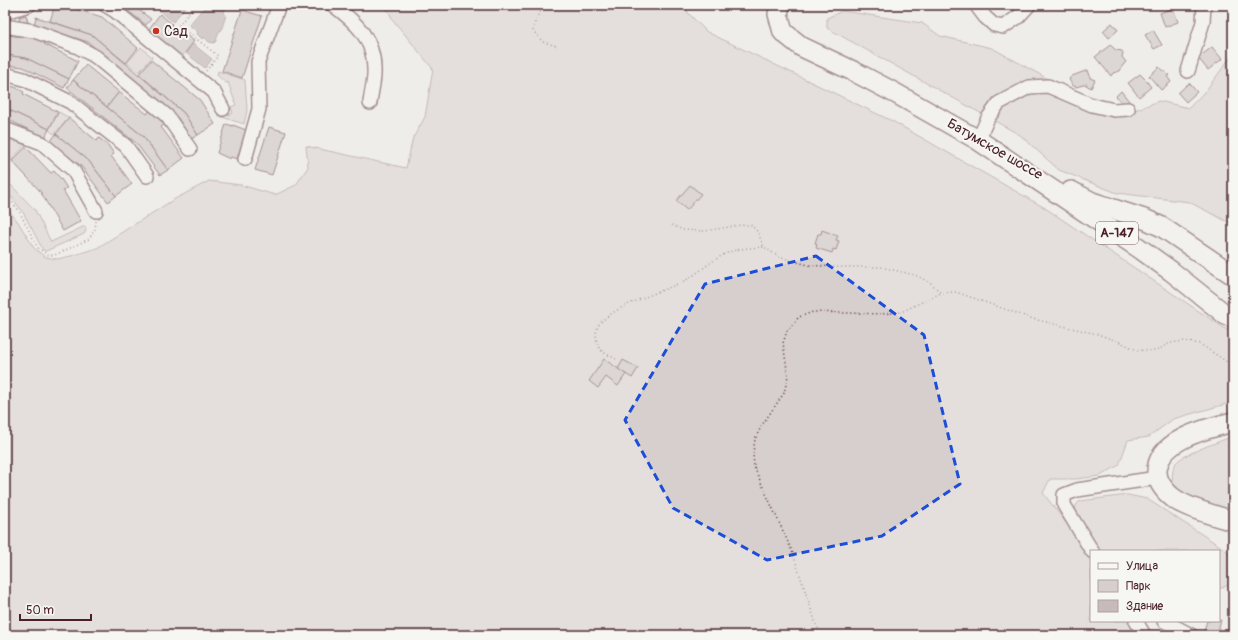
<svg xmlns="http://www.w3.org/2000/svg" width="1238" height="640" font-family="Pangolin,sans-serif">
<rect width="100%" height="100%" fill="#efedea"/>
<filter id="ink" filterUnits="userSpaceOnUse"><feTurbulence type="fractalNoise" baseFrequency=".025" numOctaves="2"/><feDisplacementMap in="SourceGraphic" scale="8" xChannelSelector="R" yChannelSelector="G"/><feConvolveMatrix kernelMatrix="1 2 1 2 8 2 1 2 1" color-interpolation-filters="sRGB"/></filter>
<g filter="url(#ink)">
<g fill="#d7cfce" stroke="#90777c">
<path d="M 383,5 L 686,5 L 688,13 L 707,32 L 894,122 L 1045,208 L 1233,334 L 1233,402 L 1173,419 L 1149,437 L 1128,440 L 1119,465 L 1100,476 L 1076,479 L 1050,479 L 1043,493 L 1071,529 L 1091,562 L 1091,621 L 1128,621 L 1137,635 L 5,635 L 5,205 L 18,222 L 34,248 L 45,257 L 57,259 L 71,256 L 97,248 L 173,200 L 209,181 L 241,185 L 275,195 L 296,185 L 308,167 L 306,146 L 406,168 L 413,138 L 425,117 L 433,69 L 393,20 L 389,12 Z"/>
<path d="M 842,11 L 922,23 L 940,36 L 992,48 L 1111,114 L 1135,110 L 1159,101 L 1189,108 L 1207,89 L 1233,54 L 1233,228 L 1230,223 L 1189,202 L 1117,193 L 1059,170 L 1020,135 L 827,28 L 827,18 Z"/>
<path d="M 141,47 L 152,57 L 139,72 L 127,63 Z"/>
<path d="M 218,71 L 245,80 L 247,110 L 244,124 L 222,117 L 233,113 L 231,107 L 236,105 L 228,82 L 226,83 L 217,75 Z"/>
<path d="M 59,112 L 69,118 L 54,134 L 49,130 Z"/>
<path d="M 10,139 L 25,145 L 7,165 Z"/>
<path d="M 8,182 L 35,210 L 51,242 L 85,226 L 86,231 L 84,234 L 46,251 L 43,250 L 24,214 L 5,188 L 5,185 Z"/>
<path d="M 1233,436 L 1233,518 L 1185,495 L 1173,484 C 1172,476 1172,470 1176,463 C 1182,454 1222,441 1233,436 Z"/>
<path d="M 1128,495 L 1147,499 L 1223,548 L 1233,557 L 1233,583 L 1219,589 L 1219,551 L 1100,551 L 1075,511 L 1076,505 L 1080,501 Z"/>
</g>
<g fill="#b4a4a5" stroke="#8a6f74">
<path d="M 159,5 L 186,5 L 186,6 L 173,22 L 159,10 Z"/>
<path d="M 206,5 L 230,5 L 229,8 L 225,9 L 224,14 L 226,15 L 221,31 L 219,31 L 216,41 L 214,43 L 209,42 L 204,37 L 202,39 L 197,34 L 198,32 L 189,25 Z"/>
<path d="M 193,44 L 212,59 L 205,68 L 186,53 Z"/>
</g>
<g fill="#c6babb" stroke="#4a1f2b">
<path d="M 55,5 L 62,5 L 102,17 L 138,48 L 126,63 L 92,35 L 50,21 Z"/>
<path d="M 132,5 L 151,19 L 146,25 L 127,10 Z"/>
<path d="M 1173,8 L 1178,22 L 1165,27 L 1160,13 Z"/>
<path d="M 242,10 L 262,16 L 242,78 L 222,71 Z"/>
<path d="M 160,14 L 172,24 L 171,25 L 181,33 L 182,32 L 194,41 L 182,57 L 152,36 L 154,34 L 148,30 Z"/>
<path d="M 26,15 L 28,22 L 21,24 L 19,17 Z"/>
<path d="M 36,17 L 92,35 L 184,113 L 198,135 L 191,139 L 178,118 L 88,42 L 34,25 Z"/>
<path d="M 1112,23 L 1118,30 L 1109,38 L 1103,31 Z"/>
<path d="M 1153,30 L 1162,45 L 1154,49 L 1145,35 Z"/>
<path d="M 5,35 L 36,38 L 45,42 L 44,44 L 78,61 L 69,79 L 26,58 L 5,55 Z"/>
<path d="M 1110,45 L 1116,50 L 1122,51 L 1123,53 L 1122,57 L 1126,62 L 1123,65 L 1120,71 L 1113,73 L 1111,76 L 1095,57 Z"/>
<path d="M 1212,47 L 1222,59 L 1208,70 L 1198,58 Z"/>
<path d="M 5,55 L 26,58 L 69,79 L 64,88 L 23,67 L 5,65 Z"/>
<path d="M 151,60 L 200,100 L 215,124 L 198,135 L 184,113 L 139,74 Z"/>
<path d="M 86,65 L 119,92 L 107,107 L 73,80 Z"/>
<path d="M 1159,67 L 1163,71 L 1164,70 L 1169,75 L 1167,76 L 1171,82 L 1161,90 L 1149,76 Z"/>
<path d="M 1088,70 L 1090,76 L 1090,78 L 1095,80 L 1091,88 L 1086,85 L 1087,84 L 1076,87 L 1072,85 L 1069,79 L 1072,76 Z"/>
<path d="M 1140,74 L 1145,79 L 1151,87 L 1139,97 L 1128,83 Z"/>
<path d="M 73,80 L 143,136 L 168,170 L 160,175 L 136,143 L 67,88 Z"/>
<path d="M 1189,83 L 1197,92 L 1186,102 L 1178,93 Z"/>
<path d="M 5,86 L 15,87 L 24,92 L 23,94 L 58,112 L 49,129 L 5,108 Z"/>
<path d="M 1121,91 L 1129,101 L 1124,105 L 1116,96 Z"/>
<path d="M 119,92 L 147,114 L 150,110 L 157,115 L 164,125 L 161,127 L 184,158 L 168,170 L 143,136 L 107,107 Z"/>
<path d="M 5,108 L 49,129 L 45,138 L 5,118 Z"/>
<path d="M 69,118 L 97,141 L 99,138 L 108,145 L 114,154 L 111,156 L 132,184 L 116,196 L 88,160 L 56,134 Z"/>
<path d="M 226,124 L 233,126 L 233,125 L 246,130 L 237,159 L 231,157 L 230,159 L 217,153 Z"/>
<path d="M 269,127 L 286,132 L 272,175 L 255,170 Z"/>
<path d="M 56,134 L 88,160 L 116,196 L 108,202 L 81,166 L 50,142 Z"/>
<path d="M 26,147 L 51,173 L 54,171 L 61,179 L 67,188 L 63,190 L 81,221 L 63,231 L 40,191 L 12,161 Z"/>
<path d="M 690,185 L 701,194 L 687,210 L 676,201 Z"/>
<path d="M 822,230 L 838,236 L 836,240 L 839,241 L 836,250 L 833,249 L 832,253 L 816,248 L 817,244 L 815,243 L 818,234 L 821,234 Z"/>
<path d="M 604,359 L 626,374 L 618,386 L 606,377 L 598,388 L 589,381 Z"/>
<path d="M 623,360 L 638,368 L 632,378 L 618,369 Z"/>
<path d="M 1219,620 L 1221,620 L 1217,634 L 1204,630 L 1207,621 Z"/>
</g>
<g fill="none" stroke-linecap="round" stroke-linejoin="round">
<defs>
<g id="minor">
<path d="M 105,5 L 115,11 L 214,92 L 223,109"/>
<path d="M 333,5 C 356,22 374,39 374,69 C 375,80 371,92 370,103"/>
<path d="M 976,5 L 985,17 L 994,25 L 1003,27 L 1018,17 L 1029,5"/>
<path d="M 5,12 L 29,5"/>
<path d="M 5,26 L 34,31 L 78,47 L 96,57 L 167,116 L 190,149"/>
<path d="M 1188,71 L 1203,22 L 1204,5"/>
<path d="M 5,74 L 24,79 L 70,102 L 126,146 L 147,176"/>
<path d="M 5,129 L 42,143 L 73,170 L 96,211"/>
<path d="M 978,140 L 988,118 L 999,103 L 1029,87 L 1048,86 L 1092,105 L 1114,110 L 1128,109"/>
<path d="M 245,159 L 259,109 L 258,62 L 279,5"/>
<path d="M 1092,551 L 1064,505 L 1064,495 L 1077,490 L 1157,478"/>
<path d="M 1136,621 L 1144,635"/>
<path d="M 1164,621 L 1191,635"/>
</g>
<g id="highway">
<path d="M 780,5 L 778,14 L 783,32 L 802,47 L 853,71 L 895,93 L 978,140 L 1139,248 L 1171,271 L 1226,315 L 1233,318"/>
<path d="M 1071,191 L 1092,202 L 1147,220 L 1162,227 L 1233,275"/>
<path d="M 1233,422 C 1208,428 1156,440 1157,473 C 1158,484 1167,494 1176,500 C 1190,509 1216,516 1233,521"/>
</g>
</defs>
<use href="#minor" stroke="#4a1f2b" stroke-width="16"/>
<use href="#highway" stroke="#4a1f2b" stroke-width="22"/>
<g stroke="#4a1f2b" stroke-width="1.5" stroke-dasharray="1 3" stroke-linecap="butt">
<path d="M 545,5 L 536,18 L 533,31 L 543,42 L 557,46"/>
<path d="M 179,25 L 218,56 L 206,71"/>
<path d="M 176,29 L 195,5"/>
<path d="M 5,193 L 19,211 L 38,248 L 48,255 L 55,255 L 89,239 L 95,229 L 96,221"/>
<path d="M 672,225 L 683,230 L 705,231 L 741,225 L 751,225 L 757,231 L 764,247 L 779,257 L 808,265 L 834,267 L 881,267 L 915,275 L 931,283 L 941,293"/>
<path d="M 616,359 C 611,356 603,353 600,349 C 595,341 594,328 602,321 C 621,303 660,293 684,281 C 698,274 710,261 725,254 C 737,248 750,248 764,247"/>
<path d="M 823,635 L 817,627 L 792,551 L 754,467 L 753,453 L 755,439 L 762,425 L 784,393 L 788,376 L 783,343 L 787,331 L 799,317 L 813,312 L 882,314 L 901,312 L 941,293 L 956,292 L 1033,319 L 1097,334 L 1120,342 L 1137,350 L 1156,351 L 1170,343 L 1185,341 L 1200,344 L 1233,366"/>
</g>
<use href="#minor" stroke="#f6f6f2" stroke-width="13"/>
<use href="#highway" stroke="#f6f6f2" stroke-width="19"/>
</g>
</g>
<path d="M0 0H1238V640H0ZM 816,256 L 924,335 L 960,484 L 882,536 L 767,560 L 673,508 L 625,420 L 705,284 Z" fill="#efedea" fill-opacity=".55" fill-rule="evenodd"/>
<path fill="none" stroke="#1d4ed8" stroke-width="3" stroke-dasharray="8 5" stroke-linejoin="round" d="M 816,256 L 924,335 L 960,484 L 882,536 L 767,560 L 673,508 L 625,420 L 705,284 Z"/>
<circle fill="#c8321e" stroke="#f6f6f2" stroke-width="1.5" cx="156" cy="31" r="4"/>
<g text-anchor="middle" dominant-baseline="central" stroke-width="4" stroke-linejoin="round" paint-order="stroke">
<rect fill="#f6f6f2" stroke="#7e6067" stroke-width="1" x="1096" y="222" width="42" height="22" rx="3"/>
<g font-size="13" font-weight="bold" fill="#4a1f2b">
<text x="1117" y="233">А-147</text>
</g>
<g font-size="14" fill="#4a1f2b" stroke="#f6f6f2" text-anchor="start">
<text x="164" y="31">Сад</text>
</g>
<g font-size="14" fill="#4a1f2b" stroke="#f6f6f2">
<text transform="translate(995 149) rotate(30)">Батумское шоссе</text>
</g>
</g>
<rect width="1238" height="640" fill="none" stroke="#f6f6f2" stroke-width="20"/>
<rect x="10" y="10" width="1218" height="620" fill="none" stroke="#4a1f2b" stroke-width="1.5" filter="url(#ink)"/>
<rect x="1090" y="550" width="130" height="72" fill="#f6f6f2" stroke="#b1a0a2"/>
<rect x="1098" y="563" width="20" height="6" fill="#f6f6f2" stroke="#b1a0a2"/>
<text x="1126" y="570" font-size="12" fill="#4a1f2b">Улица</text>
<rect x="1098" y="580" width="20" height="12" fill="#d7cfce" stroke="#b1a0a2"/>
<text x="1126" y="590" font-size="12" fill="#4a1f2b">Парк</text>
<rect x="1098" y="600" width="20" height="12" fill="#c6babb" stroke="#b1a0a2"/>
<text x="1126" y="610" font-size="12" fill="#4a1f2b">Здание</text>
<path d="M20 614v6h71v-6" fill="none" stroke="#4a1f2b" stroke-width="2"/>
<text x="26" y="614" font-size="12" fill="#4a1f2b" stroke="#f6f6f2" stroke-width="3" paint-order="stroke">50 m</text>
</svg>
